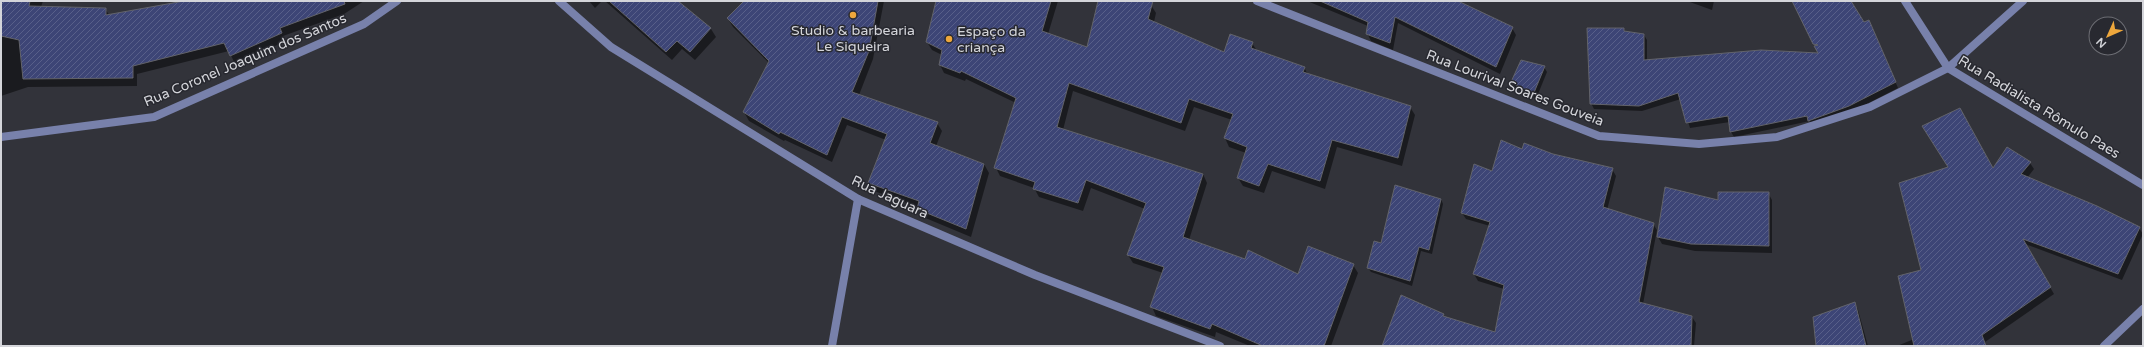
<svg xmlns="http://www.w3.org/2000/svg" width="2144" height="347" font-family="'Varela Round',sans-serif">
<defs>
<pattern id="building-hatch" width="6" height="6" patternUnits="userSpaceOnUse"><rect width="6" height="6" fill="#3d4576"/><path d="M-1 1l2-2M0 6l6-6M5 7l2-2" fill="none" stroke="#585f89"/></pattern>
</defs>
<rect width="100%" height="100%" fill="#32333a"/>
<g fill="#0007" fill-rule="evenodd">
<path d="M 1,1 L 43,1 L 41,7 L 105,9 L 110,16 L 178,3 L 177,1 L 364,1 L 344,14 L 283,36 L 286,41 L 235,64 L 229,51 L 137,74 L 137,86 L 28,87 L 1,96 Z"/>
<path d="M 589,1 L 602,1 L 595,8 Z"/>
<path d="M 605,1 L 677,2 L 711,29 L 716,37 L 695,60 L 682,49 L 672,60 Z"/>
<path d="M 746,1 L 884,1 L 873,59 L 859,95 L 937,123 L 942,131 L 936,146 L 984,164 L 989,173 L 971,237 L 923,217 L 918,207 L 874,191 L 870,183 L 886,140 L 847,125 L 832,162 L 785,140 L 784,141 L 749,121 L 744,112 L 769,63 L 733,27 L 728,19 Z"/>
<path d="M 937,1 L 1058,1 L 1048,34 L 1088,49 L 1099,1 L 1140,1 L 1151,5 L 1156,13 L 1154,22 L 1224,54 L 1252,43 L 1257,51 L 1304,67 L 1308,75 L 1410,107 L 1415,115 L 1402,166 L 1337,147 L 1325,189 L 1272,171 L 1264,193 L 1243,186 L 1238,178 L 1246,153 L 1229,147 L 1225,138 L 1232,120 L 1194,107 L 1185,131 L 1073,91 L 1063,130 L 1203,174 L 1207,183 L 1189,240 L 1246,260 L 1299,275 L 1353,265 L 1358,273 L 1331,346 L 1250,346 L 1216,332 L 1215,337 L 1156,316 L 1152,307 L 1163,273 L 1133,263 L 1128,255 L 1145,209 L 1091,188 L 1083,211 L 1039,197 L 1034,188 L 1000,176 L 996,168 L 1016,103 L 966,79 L 965,81 L 944,73 L 940,65 L 942,55 L 932,50 L 927,42 ZM 1149,10 L 1151,10 L 1147,24 Z"/>
<path d="M 1307,1 L 1462,1 L 1461,4 L 1512,28 L 1516,35 L 1500,74 L 1398,23 L 1393,50 L 1371,41 L 1367,33 L 1368,26 Z"/>
<path d="M 1687,1 L 1714,1 L 1712,10 Z"/>
<path d="M 1791,1 L 1850,1 L 1863,24 L 1872,27 L 1898,88 L 1853,111 L 1812,126 L 1810,121 L 1734,137 L 1731,132 L 1730,122 L 1690,128 L 1681,99 L 1642,111 L 1594,109 L 1591,103 L 1624,29 L 1625,32 L 1644,35 L 1647,40 L 1647,61 L 1820,54 L 1794,2 Z"/>
<path d="M 1522,61 L 1544,67 L 1547,72 L 1536,99 L 1515,87 L 1512,82 Z"/>
<path d="M 1523,150 L 1553,155 L 1612,169 L 1616,176 L 1607,210 L 1653,224 L 1657,230 L 1643,304 L 1692,317 L 1696,323 L 1694,346 L 1383,346 L 1443,314 L 1445,318 L 1495,334 L 1504,289 L 1478,281 L 1474,274 L 1490,226 L 1466,219 L 1462,213 L 1493,172 Z"/>
<path d="M 2030,163 L 2034,169 L 2027,178 L 2139,228 L 2143,234 L 2122,280 L 2025,244 L 2054,294 L 1985,342 L 1986,346 L 1897,346 L 1914,339 L 1923,271 L 1993,170 Z"/>
<path d="M 1768,193 L 1772,200 L 1772,253 L 1695,251 L 1662,244 L 1658,237 Z"/>
<path d="M 1441,199 L 1443,204 L 1432,254 L 1421,251 L 1412,286 L 1371,272 L 1368,268 Z"/>
<path d="M 1855,303 L 1858,310 L 1868,346 L 1817,346 Z"/>
</g>
<g fill="url(#building-hatch)" stroke="#62636a">
<path d="M 1,1 L 30,1 L 29,6 L 106,8 L 106,15 L 184,1 L 344,1 L 345,4 L 280,28 L 282,33 L 230,56 L 224,43 L 133,66 L 133,78 L 23,79 L 19,40 L 1,36 Z"/>
<path d="M 609,1 L 678,1 L 711,28 L 690,52 L 677,41 L 666,52 Z"/>
<path d="M 744,1 L 878,1 L 869,51 L 852,92 L 938,122 L 930,143 L 984,164 L 966,229 L 917,209 L 919,201 L 868,183 L 887,134 L 842,117 L 827,155 L 780,132 L 779,134 L 743,112 L 769,61 L 727,18 Z"/>
<path d="M 936,1 L 1051,1 L 1042,31 L 1087,47 L 1098,1 L 1153,1 L 1148,19 L 1224,52 L 1230,34 L 1253,42 L 1251,48 L 1305,67 L 1303,72 L 1411,106 L 1398,158 L 1332,140 L 1320,181 L 1268,164 L 1259,186 L 1237,178 L 1247,147 L 1224,138 L 1233,114 L 1189,99 L 1181,123 L 1069,83 L 1057,127 L 1203,174 L 1183,237 L 1245,259 L 1248,250 L 1298,274 L 1308,246 L 1354,264 L 1324,346 L 1263,346 L 1212,324 L 1210,329 L 1150,307 L 1164,267 L 1127,255 L 1146,203 L 1086,180 L 1078,203 L 1033,189 L 1035,182 L 994,168 L 1016,98 L 961,71 L 960,73 L 939,65 L 942,50 L 926,42 Z"/>
<path d="M 1320,1 L 1458,1 L 1513,27 L 1496,67 L 1395,17 L 1390,43 L 1366,34 L 1368,22 Z"/>
<path d="M 1792,1 L 1851,1 L 1864,22 L 1869,20 L 1896,82 L 1849,106 L 1808,121 L 1807,116 L 1730,132 L 1728,116 L 1686,123 L 1678,93 L 1639,106 L 1590,104 L 1587,28 L 1624,28 L 1624,31 L 1644,34 L 1644,60 L 1761,50 L 1818,53 L 1814,46 L 1818,45 L 1813,44 Z"/>
<path d="M 1521,60 L 1545,66 L 1533,95 L 1511,82 Z"/>
<path d="M 1960,108 L 1993,168 L 2007,147 L 2031,162 L 2021,174 L 2097,206 L 2140,227 L 2118,274 L 2023,239 L 2051,287 L 1982,335 L 1986,346 L 1914,346 L 1898,276 L 1921,270 L 1899,183 L 1948,167 L 1922,126 Z"/>
<path d="M 1501,140 L 1522,149 L 1524,143 L 1553,154 L 1613,168 L 1603,207 L 1654,223 L 1639,302 L 1692,316 L 1691,346 L 1382,346 L 1401,295 L 1444,314 L 1443,316 L 1495,332 L 1504,285 L 1473,274 L 1490,222 L 1461,213 L 1474,164 L 1492,171 Z"/>
<path d="M 1395,185 L 1441,199 L 1429,250 L 1419,247 L 1410,281 L 1367,268 L 1374,241 L 1381,243 Z"/>
<path d="M 1665,187 L 1718,200 L 1718,192 L 1769,192 L 1769,246 L 1691,244 L 1657,237 Z"/>
<path d="M 1855,302 L 1866,346 L 1816,346 L 1813,317 Z"/>
</g>
<g fill="none" stroke-linecap="round" stroke-linejoin="round">
<g stroke="#7881ab" stroke-width="8">
<path d="M 559,1 L 611,47 L 858,199 L 1035,275 L 1220,346"/>
<path d="M 1257,1 L 1599,136 L 1699,144 L 1777,137 L 1870,107 L 1948,68 L 2023,1"/>
<path d="M 1905,1 L 1948,68 L 2143,185"/>
<path d="M 1,137 L 154,117 L 364,24 L 397,1"/>
<path d="M 832,346 L 858,199"/>
<path d="M 2104,346 L 2143,309"/>
</g>
</g>
<g fill="#eea73c" stroke="#282930" stroke-width="1.5">
<circle cx="853" cy="15" r="4"/>
<circle cx="949" cy="39" r="4"/>
</g>
<g text-anchor="middle" dominant-baseline="central" stroke-width="3" stroke-linejoin="round" paint-order="stroke">
<g font-size="14" fill="#d4d5da" stroke="#282930">
<text x="853" y="30">Studio &amp; barbearia<tspan x="853" dy="16">Le Siqueira</tspan></text>
<text x="957" y="31" text-anchor="start">Espaço da<tspan x="957" dy="16">criança</tspan></text>
</g>
<g font-size="14" fill="#d4d5da" stroke="#282930">
<text transform="translate(245 60) rotate(-23)">Rua Coronel Joaquim dos Santos</text>
<text transform="translate(1515 88) rotate(21)">Rua Lourival Soares Gouveia</text>
<text transform="translate(2039 107) rotate(31)">Rua Radialista Rômulo Paes</text>
<text transform="translate(890 197) rotate(25)">Rua Jaguara</text>
</g>
</g>
<rect width="2144" height="347" fill="none" stroke="#d4d5da" stroke-width="4"/>
<g transform="translate(2108 36) rotate(225)"><circle r="19" fill="#282930" stroke="#6d6e74"/>
<path d="M0-3L7 15L0 10L-7 15Z" fill="#eea73c"/>
<text y="-6" font-size="11" font-weight="bold" text-anchor="middle" fill="#d4d5da">N</text>
</g>
</svg>
